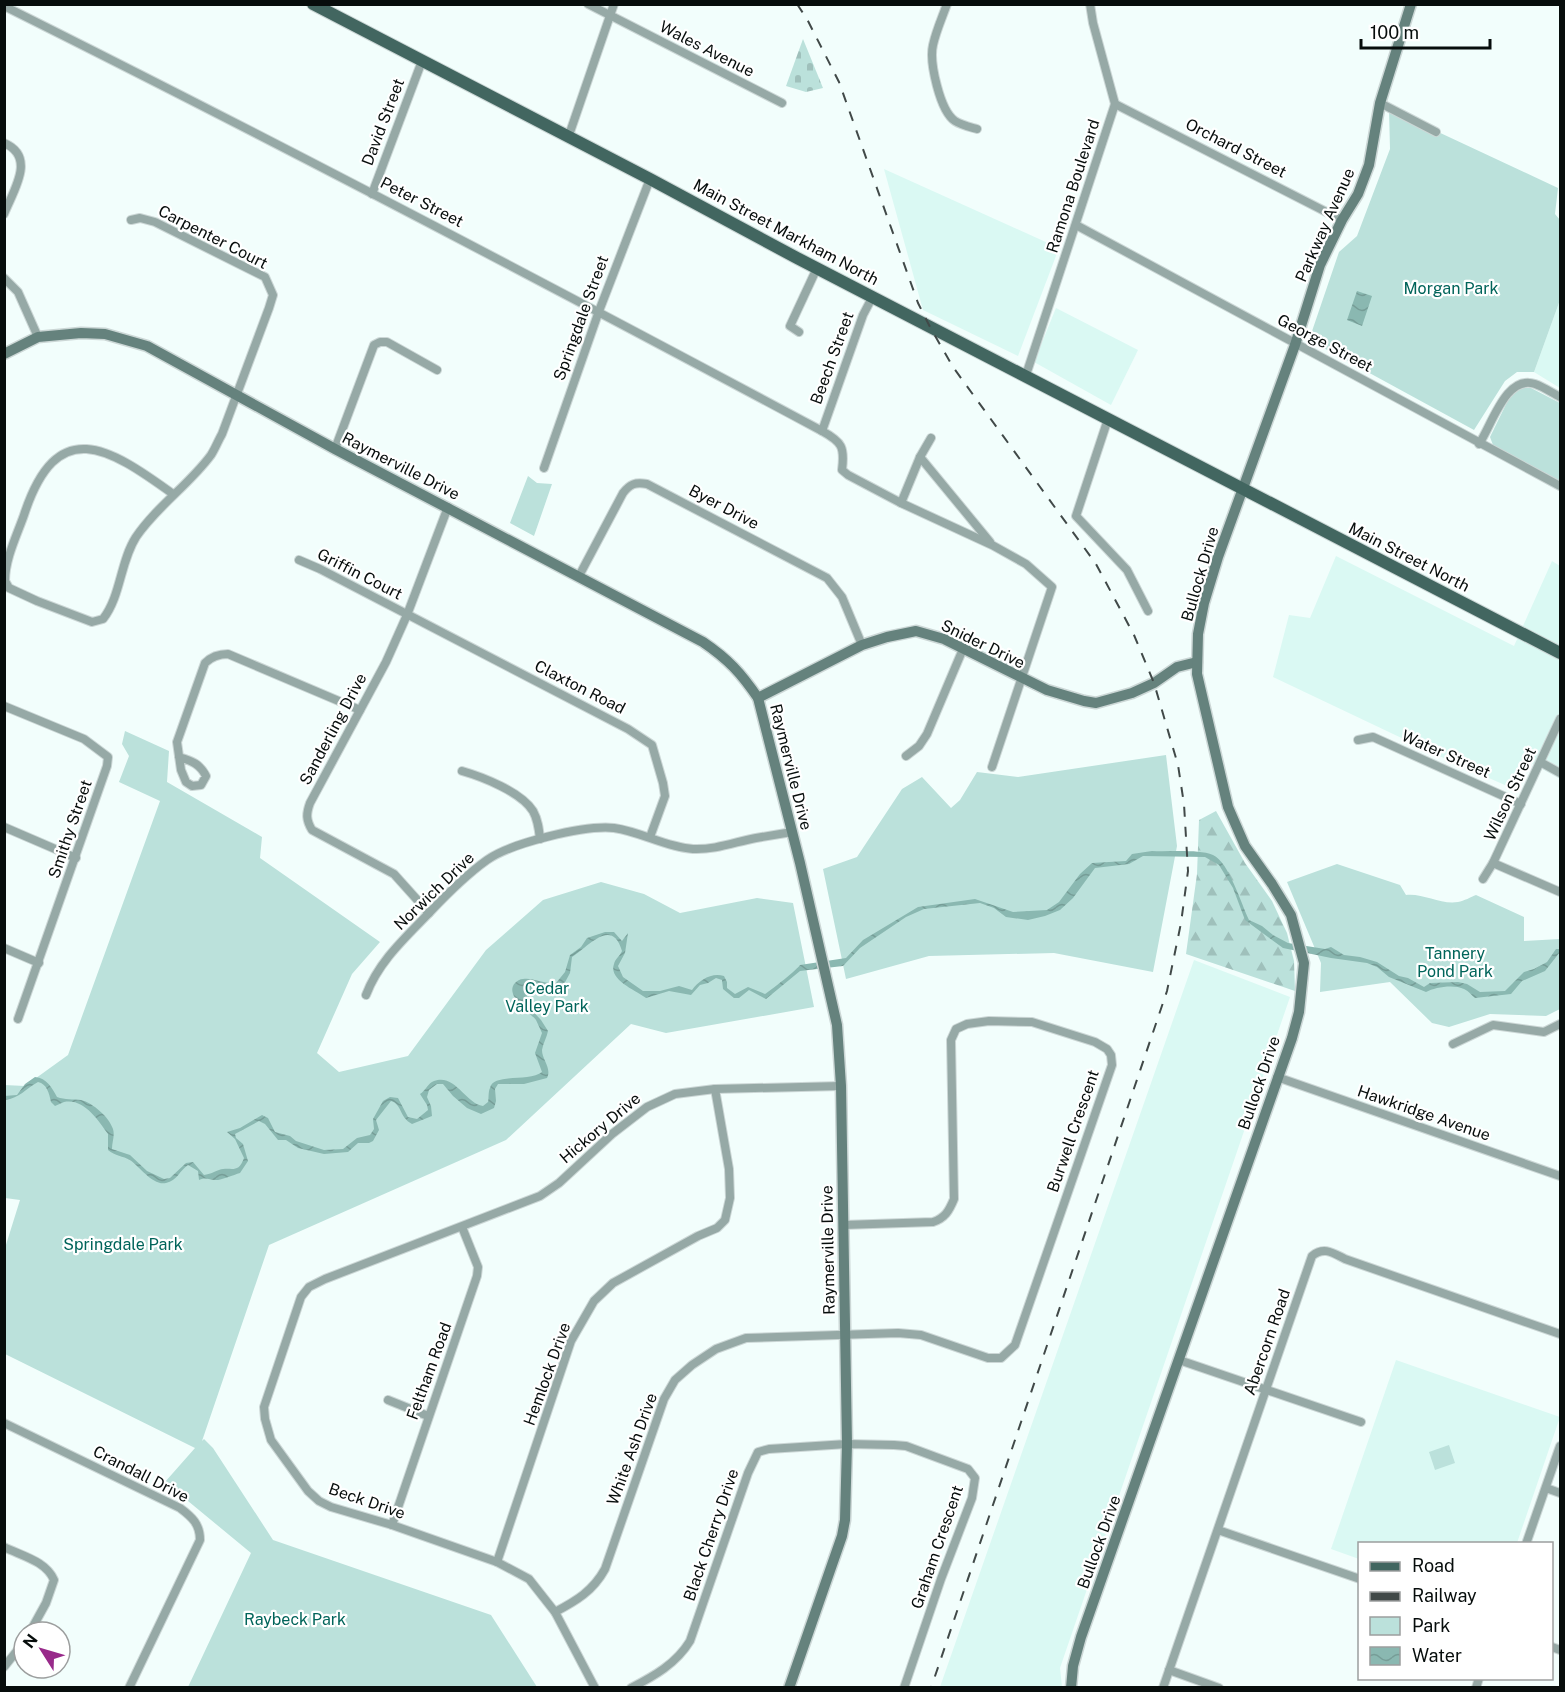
<svg xmlns="http://www.w3.org/2000/svg" width="1565" height="1692" font-family="'Public Sans',sans-serif">
<defs>
<pattern id="forest-firs" width="22" height="20" patternUnits="userSpaceOnUse" patternTransform="scale(1.5)"><rect width="22" height="20" fill="#bbe1db"/><path d="M5 1l3.5 6h-7zM16 11l3.5 6h-7z" fill="#9fc0bb"/></pattern>
<pattern id="cemetery-stones" width="16" height="16" patternUnits="userSpaceOnUse" patternTransform="scale(1.5)"><rect width="16" height="16" fill="#bbe1db"/><path d="M2 7V4a2 2 0 0 1 4 0v3zM10 15v-3a2 2 0 0 1 4 0v3z" fill="#9fc0bb"/></pattern>
<pattern id="water-waves" width="16" height="10" patternUnits="userSpaceOnUse" patternTransform="scale(1.5)"><rect width="16" height="10" fill="#8ab8b1"/><path d="M0 5q4-4 8 0t8 0" fill="none" stroke="#769d97"/></pattern>
</defs>
<rect width="100%" height="100%" fill="#f2fefc"/>
<g fill="#daf9f3">
<path d="M 884,169 L 1059,248 L 1018,356 L 923,310 Z"/>
<path d="M 1560,300 L 1560,388 L 1534,372 Z"/>
<path d="M 1056,308 L 1138,350 L 1111,405 L 1034,362 Z"/>
<path d="M 1336,556 L 1514,646 L 1552,561 L 1560,566 L 1560,779 L 1528,761 L 1514,789 L 1450,761 L 1273,677 L 1289,615 L 1310,618 Z"/>
<path d="M 1194,960 L 1290,997 L 1060,1668 L 1062,1687 L 940,1687 Z"/>
<path d="M 1396,1360 L 1560,1417 L 1517,1543 L 1360,1544 L 1359,1559 L 1331,1549 Z"/>
</g>
<path fill="url(#forest-firs)" d="M 1216,811 L 1245,863 L 1272,901 L 1287,933 L 1294,961 L 1295,991 L 1186,954 L 1197,874 L 1199,820 Z"/>
<path fill="url(#cemetery-stones)" d="M 803,39 L 823,88 L 806,92 L 786,86 Z"/>
<g fill="#bbe1db">
<path d="M 1389,109 L 1558,188 L 1555,214 L 1560,220 L 1560,300 L 1534,372 L 1517,372 L 1505,381 L 1474,430 L 1309,340 L 1339,252 L 1357,236 L 1390,149 Z"/>
<path d="M 1521,388 L 1531,388 L 1560,403 L 1560,481 L 1493,445 L 1490,437 L 1511,394 Z"/>
<path d="M 528,476 L 537,483 L 552,484 L 534,536 L 510,523 Z"/>
<path d="M 125,731 L 169,751 L 167,782 L 262,837 L 260,858 L 380,942 L 352,974 L 317,1053 L 339,1072 L 408,1056 L 486,950 L 543,900 L 601,882 L 644,894 L 680,913 L 757,898 L 793,903 L 814,1007 L 666,1033 L 631,1024 L 506,1140 L 269,1245 L 202,1441 L 204,1439 L 213,1448 L 273,1540 L 491,1615 L 537,1687 L 188,1687 L 251,1553 L 165,1482 L 195,1448 L 5,1354 L 5,1248 L 20,1200 L 5,1198 L 4,1085 L 25,1086 L 68,1055 L 160,801 L 119,782 L 129,756 L 122,744 Z"/>
<path d="M 1166,755 L 1177,846 L 1153,972 L 1054,953 L 929,956 L 846,979 L 823,869 L 857,857 L 902,789 L 922,777 L 951,808 L 960,800 L 977,772 L 1018,777 Z"/>
<path d="M 1337,864 L 1400,885 L 1406,895 C 1423,893 1441,905 1458,902 C 1464,901 1471,897 1476,895 L 1524,917 L 1524,941 L 1560,939 L 1560,1009 L 1546,1016 L 1490,1014 L 1449,1027 L 1432,1023 L 1390,982 L 1320,992 L 1321,963 L 1287,882 Z"/>
<path d="M 1449,1445 L 1455,1463 L 1435,1470 L 1429,1452 Z"/>
</g>
<g fill="url(#water-waves)">
<path d="M 1357,291 L 1372,296 L 1362,326 L 1347,320 Z"/>
<path d="M 1152,851 C 1169,852 1198,849 1213,855 C 1229,862 1241,904 1249,920 L 1262,926 L 1273,935 L 1288,943 L 1325,949 L 1331,947 L 1344,955 L 1360,957 L 1377,962 L 1399,976 L 1408,978 L 1424,987 L 1430,983 L 1458,982 L 1467,984 L 1480,992 L 1505,991 L 1524,972 L 1534,969 L 1547,962 L 1556,949 L 1560,949 L 1560,952 L 1545,971 L 1522,981 L 1511,994 L 1475,998 C 1472,996 1469,991 1464,989 C 1454,984 1435,987 1426,992 L 1389,977 L 1377,967 L 1367,963 L 1331,958 L 1283,948 L 1245,920 L 1233,888 L 1219,865 L 1205,857 L 1143,856 L 1129,864 L 1095,868 L 1073,898 L 1060,910 L 1045,916 L 1028,920 L 1006,917 L 994,908 L 980,903 L 924,909 L 906,917 L 860,948 L 843,966 L 800,971 L 766,999 L 749,990 L 739,998 L 734,998 L 723,989 L 722,980 L 716,978 L 708,983 L 700,985 L 691,995 L 669,991 L 646,998 C 637,991 608,980 614,964 C 615,959 620,956 622,951 C 612,916 587,948 572,957 L 570,973 L 563,986 L 548,992 L 541,994 L 532,989 L 527,994 L 528,1006 L 541,1020 L 548,1031 C 547,1037 543,1043 542,1050 C 542,1060 552,1068 547,1078 L 524,1084 L 498,1084 L 495,1089 L 496,1101 L 494,1108 L 481,1114 L 467,1108 L 453,1096 L 443,1084 L 437,1084 L 429,1090 L 427,1097 L 431,1106 L 432,1116 L 412,1124 C 399,1117 402,1104 391,1101 L 376,1120 L 379,1130 L 373,1141 L 369,1143 L 358,1143 L 348,1152 L 324,1154 L 298,1148 L 286,1140 L 278,1140 L 265,1124 L 259,1121 L 235,1134 L 236,1138 L 243,1144 L 248,1161 L 240,1173 C 233,1175 220,1181 214,1180 C 207,1179 206,1177 199,1180 L 198,1171 L 188,1165 C 180,1170 177,1181 166,1183 C 153,1186 140,1167 130,1160 C 123,1156 115,1156 108,1150 L 108,1134 C 98,1120 84,1098 64,1102 C 61,1103 58,1105 55,1106 L 51,1102 C 49,1093 47,1084 38,1082 C 25,1089 20,1098 5,1100 L 4,1096 L 17,1095 L 25,1084 L 35,1077 C 47,1078 52,1088 57,1097 C 65,1100 73,1099 81,1100 C 93,1103 109,1117 113,1129 C 115,1136 112,1142 112,1149 L 130,1155 L 147,1171 L 164,1179 L 170,1178 L 186,1163 L 193,1162 L 204,1175 C 211,1174 213,1172 219,1170 C 231,1166 238,1175 244,1158 L 235,1139 L 227,1132 L 240,1128 L 262,1115 L 268,1118 L 275,1132 L 290,1136 L 296,1141 L 324,1150 L 343,1149 L 357,1138 L 370,1135 L 374,1129 L 373,1119 L 383,1101 L 390,1097 L 398,1098 L 408,1117 L 417,1119 L 428,1110 L 427,1105 L 420,1094 C 426,1090 428,1083 434,1081 C 455,1073 465,1103 483,1106 L 488,1102 C 489,1098 488,1092 490,1088 C 493,1073 530,1082 542,1072 L 535,1053 L 542,1033 C 540,1029 538,1024 536,1020 C 529,1011 504,995 515,983 C 517,981 520,979 523,979 C 532,977 543,984 556,983 L 565,972 L 570,955 L 581,947 L 587,938 L 605,932 L 614,932 L 622,941 L 628,933 L 625,953 L 618,966 L 623,977 L 643,991 L 660,991 L 679,986 L 692,990 C 699,980 712,972 724,976 L 727,982 L 727,988 L 735,994 L 748,987 L 765,994 C 769,992 799,968 800,965 L 846,958 L 863,940 L 918,907 L 975,899 L 1013,912 L 1047,910 L 1059,902 L 1080,874 L 1092,863 L 1126,861 L 1132,854 Z"/>
</g>
<g fill="none" stroke-linecap="round" stroke-linejoin="round">
<defs>
<g id="street">
<path d="M 588,4 L 782,103"/>
<path d="M 947,4 C 942,18 936,31 933,45 C 929,62 940,111 955,121 C 961,125 970,127 977,129"/>
<path d="M 4,6 C 279,143 551,286 822,431 C 842,442 845,447 842,470 L 848,475 L 901,503 L 992,545 L 1026,564 L 1052,587 L 992,767"/>
<path d="M 1380,103 L 1436,132"/>
<path d="M 1115,104 L 1342,220"/>
<path d="M 568,138 L 614,4"/>
<path d="M 4,143 C 37,157 13,191 4,214"/>
<path d="M 372,194 L 422,61"/>
<path d="M 131,220 L 140,218 L 155,222 L 265,277 L 273,295 L 269,308 L 222,434 C 218,441 215,449 211,455 C 189,485 157,506 136,537 C 120,562 121,596 103,619 L 92,622 L 37,601 L 9,588 L 5,581 C 5,559 17,535 24,515 C 57,414 108,447 173,494"/>
<path d="M 1076,225 L 1560,486"/>
<path d="M 4,278 L 18,292 L 38,337"/>
<path d="M 799,332 L 790,326 L 817,268"/>
<path d="M 1026,375 L 1115,104 L 1093,23 L 1090,4"/>
<path d="M 1108,419 L 1076,516 L 1127,570 L 1148,611"/>
<path d="M 822,431 L 863,315 L 873,296"/>
<path d="M 1479,444 C 1492,425 1506,374 1535,384 C 1544,387 1552,393 1560,397"/>
<path d="M 335,449 L 374,345 L 380,342 L 387,342 L 437,370"/>
<path d="M 920,457 L 990,542"/>
<path d="M 544,468 L 599,311 L 650,179"/>
<path d="M 901,503 L 920,457 L 931,438"/>
<path d="M 299,560 L 320,569 L 628,729 L 652,745 L 663,783 L 665,796 L 650,837"/>
<path d="M 579,576 L 623,493 C 630,484 635,482 647,484 L 827,578 L 842,597 L 862,645"/>
<path d="M 4,706 L 84,739 L 108,757 L 107,766 L 18,1019"/>
<path d="M 1358,740 L 1373,737 L 1521,804"/>
<path d="M 906,756 L 919,746 L 927,734 L 963,649"/>
<path d="M 179,757 C 192,761 200,764 206,776 L 201,785 L 192,786 L 186,782 L 181,770 L 177,742 L 205,663 C 212,656 219,654 228,654 L 360,710"/>
<path d="M 1542,763 L 1560,773"/>
<path d="M 462,771 C 483,777 521,792 533,811 C 538,820 539,829 540,839"/>
<path d="M 4,827 L 76,858"/>
<path d="M 1493,863 L 1560,892"/>
<path d="M 1483,879 L 1493,863 L 1560,719"/>
<path d="M 429,913 L 394,874 L 312,830 C 306,820 306,814 310,803 L 386,662 L 407,615 L 448,507"/>
<path d="M 4,948 L 39,963"/>
<path d="M 366,995 C 379,961 405,938 430,912 C 447,894 466,875 487,860 C 511,843 584,825 614,828 C 642,832 665,847 693,849 C 715,850 735,842 756,838 C 768,836 780,834 792,832"/>
<path d="M 1453,1044 L 1493,1025 L 1544,1032 L 1560,1024"/>
<path d="M 1277,1077 L 1560,1176"/>
<path d="M 1179,1360 L 1361,1422"/>
<path d="M 388,1400 L 428,1416"/>
<path d="M 4,1423 L 180,1508 C 192,1517 200,1524 200,1540 L 129,1688"/>
<path d="M 1546,1488 L 1560,1493"/>
<path d="M 392,1525 L 477,1276 L 478,1267 L 462,1227"/>
<path d="M 1218,1530 L 1360,1579"/>
<path d="M 1526,1544 L 1560,1446"/>
<path d="M 4,1547 C 22,1556 46,1561 54,1580 L 46,1603 L 30,1632"/>
<path d="M 497,1562 L 571,1341 L 594,1301 L 613,1283 L 698,1236 L 717,1228 L 725,1220 L 730,1198 L 729,1169 L 715,1089"/>
<path d="M 555,1612 C 576,1601 593,1591 605,1569 L 664,1399 L 675,1380 L 692,1365 L 716,1349 L 746,1338 L 898,1333 L 921,1335 L 988,1358 L 1001,1358 L 1015,1345 L 1112,1065 L 1111,1055 L 1107,1049 L 1095,1042 L 1032,1022 L 989,1021 L 967,1024 L 956,1029 L 951,1040 L 954,1199 C 949,1211 945,1218 933,1222 L 843,1225"/>
<path d="M 1552,1647 L 1560,1650"/>
<path d="M 4,1667 L 24,1642"/>
<path d="M 1169,1670 L 1219,1688"/>
<path d="M 595,1688 L 555,1612 L 529,1579 L 497,1562 L 392,1525 L 331,1507 L 319,1501 L 308,1491 L 271,1440 L 265,1419 L 264,1407 L 301,1297 L 309,1287 L 325,1279 L 540,1196 L 559,1183 L 612,1134 L 647,1107 L 675,1094 L 715,1089 L 841,1086"/>
<path d="M 631,1688 C 654,1676 676,1664 690,1641 L 748,1473 L 758,1452 L 769,1449 L 847,1444 L 894,1445 L 906,1446 L 968,1469 L 975,1478 L 972,1498 L 941,1579 L 904,1688"/>
<path d="M 1163,1688 L 1312,1256 C 1324,1246 1333,1253 1345,1259 L 1560,1334"/>
<path d="M 1476,1688 L 1479,1678"/>
</g>
<g id="secondary">
<path d="M 4,354 L 38,337 L 81,333 L 105,334 L 147,346 L 335,449 L 703,642 C 728,659 741,673 758,698 L 800,863 L 837,1025 L 841,1086 L 847,1444 L 845,1520 L 842,1536 L 789,1688"/>
<path d="M 758,698 L 862,645 L 887,637 L 916,631 L 944,639 L 1047,690 L 1084,701 L 1096,703 L 1132,693 L 1154,683 L 1177,667 L 1197,662"/>
<path d="M 1071,1688 L 1073,1666 L 1081,1637 L 1292,1038 L 1299,1012 L 1304,963 L 1291,915 L 1272,884 L 1245,846 L 1228,807 L 1197,674 L 1198,634 L 1204,603 L 1218,557 L 1295,345 L 1320,265 L 1342,220 L 1358,194 L 1369,165 L 1380,103 L 1411,4"/>
</g>
<path id="primary" d="M 313,4 L 650,179 L 797,258 L 1560,653"/>
</defs>
<use href="#street" stroke="#ccd7d6" stroke-width="10"/>
<use href="#secondary" stroke="#ccd7d6" stroke-width="13"/>
<use href="#primary" stroke="#ccd7d6" stroke-width="14"/>
<use href="#street" stroke="#96a9a6" stroke-width="8"/>
<use href="#secondary" stroke="#65827d" stroke-width="10"/>
<use href="#primary" stroke="#426660" stroke-width="12"/>
<path stroke="#414948" stroke-width="2" stroke-dasharray="10 10" stroke-linecap="butt" d="M 797,4 L 807,19 L 839,82 L 918,303 L 930,327 L 953,367 L 1096,564 L 1134,635 L 1154,683 L 1178,765 L 1184,804 L 1188,871 L 1181,923 L 1167,991 L 931,1688"/>
</g>
<g text-anchor="middle" dominant-baseline="central" stroke-width="4.5" stroke-linejoin="round" paint-order="stroke">
<g font-size="16" fill="#070d0c" stroke="#fff">
<text transform="translate(707 49) rotate(27)">Wales Avenue</text>
<text transform="translate(383 122) rotate(-69)">David Street</text>
<text transform="translate(1236 148) rotate(27)">Orchard Street</text>
<text transform="translate(1073 186) rotate(-72)">Ramona Boulevard</text>
<text transform="translate(422 202) rotate(27)">Peter Street</text>
<text transform="translate(1325 225) rotate(-66)">Parkway Avenue</text>
<text transform="translate(786 232) rotate(28)">Main Street Markham North</text>
<text transform="translate(213 237) rotate(27)">Carpenter Court</text>
<text transform="translate(581 318) rotate(-70)">Springdale Street</text>
<text transform="translate(1325 343) rotate(28)">George Street</text>
<text transform="translate(832 358) rotate(-70)">Beech Street</text>
<text transform="translate(401 466) rotate(27)">Raymerville Drive</text>
<text transform="translate(724 507) rotate(28)">Byer Drive</text>
<text transform="translate(1409 557) rotate(27)">Main Street North</text>
<text transform="translate(360 574) rotate(27)">Griffin Court</text>
<text transform="translate(1200 574) rotate(-74)">Bullock Drive</text>
<text transform="translate(983 644) rotate(26)">Snider Drive</text>
<text transform="translate(580 687) rotate(27)">Claxton Road</text>
<text transform="translate(333 729) rotate(-62)">Sanderling Drive</text>
<text transform="translate(1446 754) rotate(24)">Water Street</text>
<text transform="translate(791 767) rotate(76)">Raymerville Drive</text>
<text transform="translate(1510 794) rotate(-65)">Wilson Street</text>
<text transform="translate(70 829) rotate(-71)">Smithy Street</text>
<text transform="translate(434 891) rotate(-44)">Norwich Drive</text>
<text transform="translate(1259 1083) rotate(-71)">Bullock Drive</text>
<text transform="translate(1424 1113) rotate(19)">Hawkridge Avenue</text>
<text transform="translate(600 1128) rotate(-40)">Hickory Drive</text>
<text transform="translate(1073 1131) rotate(-71)">Burwell Crescent</text>
<text transform="translate(828 1250) rotate(-91)">Raymerville Drive</text>
<text transform="translate(1267 1342) rotate(-71)">Abercorn Road</text>
<text transform="translate(429 1371) rotate(-70)">Feltham Road</text>
<text transform="translate(547 1374) rotate(-70)">Hemlock Drive</text>
<text transform="translate(632 1449) rotate(-70)">White Ash Drive</text>
<text transform="translate(141 1474) rotate(27)">Crandall Drive</text>
<text transform="translate(367 1501) rotate(19)">Beck Drive</text>
<text transform="translate(711 1535) rotate(-71)">Black Cherry Drive</text>
<text transform="translate(1099 1542) rotate(-70)">Bullock Drive</text>
<text transform="translate(937 1547) rotate(-71)">Graham Crescent</text>
</g>
<g font-size="16" fill="#00645a" stroke="#fff">
<text x="1451" y="288">Morgan Park</text>
<text x="1455" y="953">Tannery<tspan x="1455" dy="18">Pond Park</tspan></text>
<text x="547" y="988">Cedar<tspan x="547" dy="18">Valley Park</tspan></text>
<text x="123" y="1244">Springdale Park</text>
<text x="295" y="1619">Raybeck Park</text>
</g>
</g>
<rect width="1565" height="1692" fill="none" stroke="#070d0c" stroke-width="12"/>
<rect x="1358" y="1542" width="195" height="138" fill="#ffffff" stroke="#9c9e9e" stroke-width="1.5"/>
<rect x="1370" y="1562" width="30" height="9" fill="#426660" stroke="#9c9e9e" stroke-width="1.5"/>
<text x="1412" y="1572" font-size="18" fill="#070d0c">Road</text>
<rect x="1370" y="1592" width="30" height="9" fill="#414948" stroke="#9c9e9e" stroke-width="1.5"/>
<text x="1412" y="1602" font-size="18" fill="#070d0c">Railway</text>
<rect x="1370" y="1617" width="30" height="18" fill="#bbe1db" stroke="#9c9e9e" stroke-width="1.5"/>
<text x="1412" y="1632" font-size="18" fill="#070d0c">Park</text>
<rect x="1370" y="1647" width="30" height="18" fill="url(#water-waves)" stroke="#9c9e9e" stroke-width="1.5"/>
<text x="1412" y="1662" font-size="18" fill="#070d0c">Water</text>
<g transform="translate(42 1650) rotate(307)"><circle r="28" fill="#ffffff" stroke="#9c9e9e" stroke-width="1.5"/>
<path d="M0-4.5L10 22L0 15L-10 22Z" fill="#982a8a"/>
<text y="-9" font-size="16" font-weight="bold" text-anchor="middle" fill="#070d0c">N</text>
</g>
<path d="M1361 39v9h129v-9" fill="none" stroke="#070d0c" stroke-width="3"/>
<text x="1370" y="39" font-size="18" fill="#070d0c" stroke="#ffffff" stroke-width="4.5" paint-order="stroke">100 m</text>
</svg>
